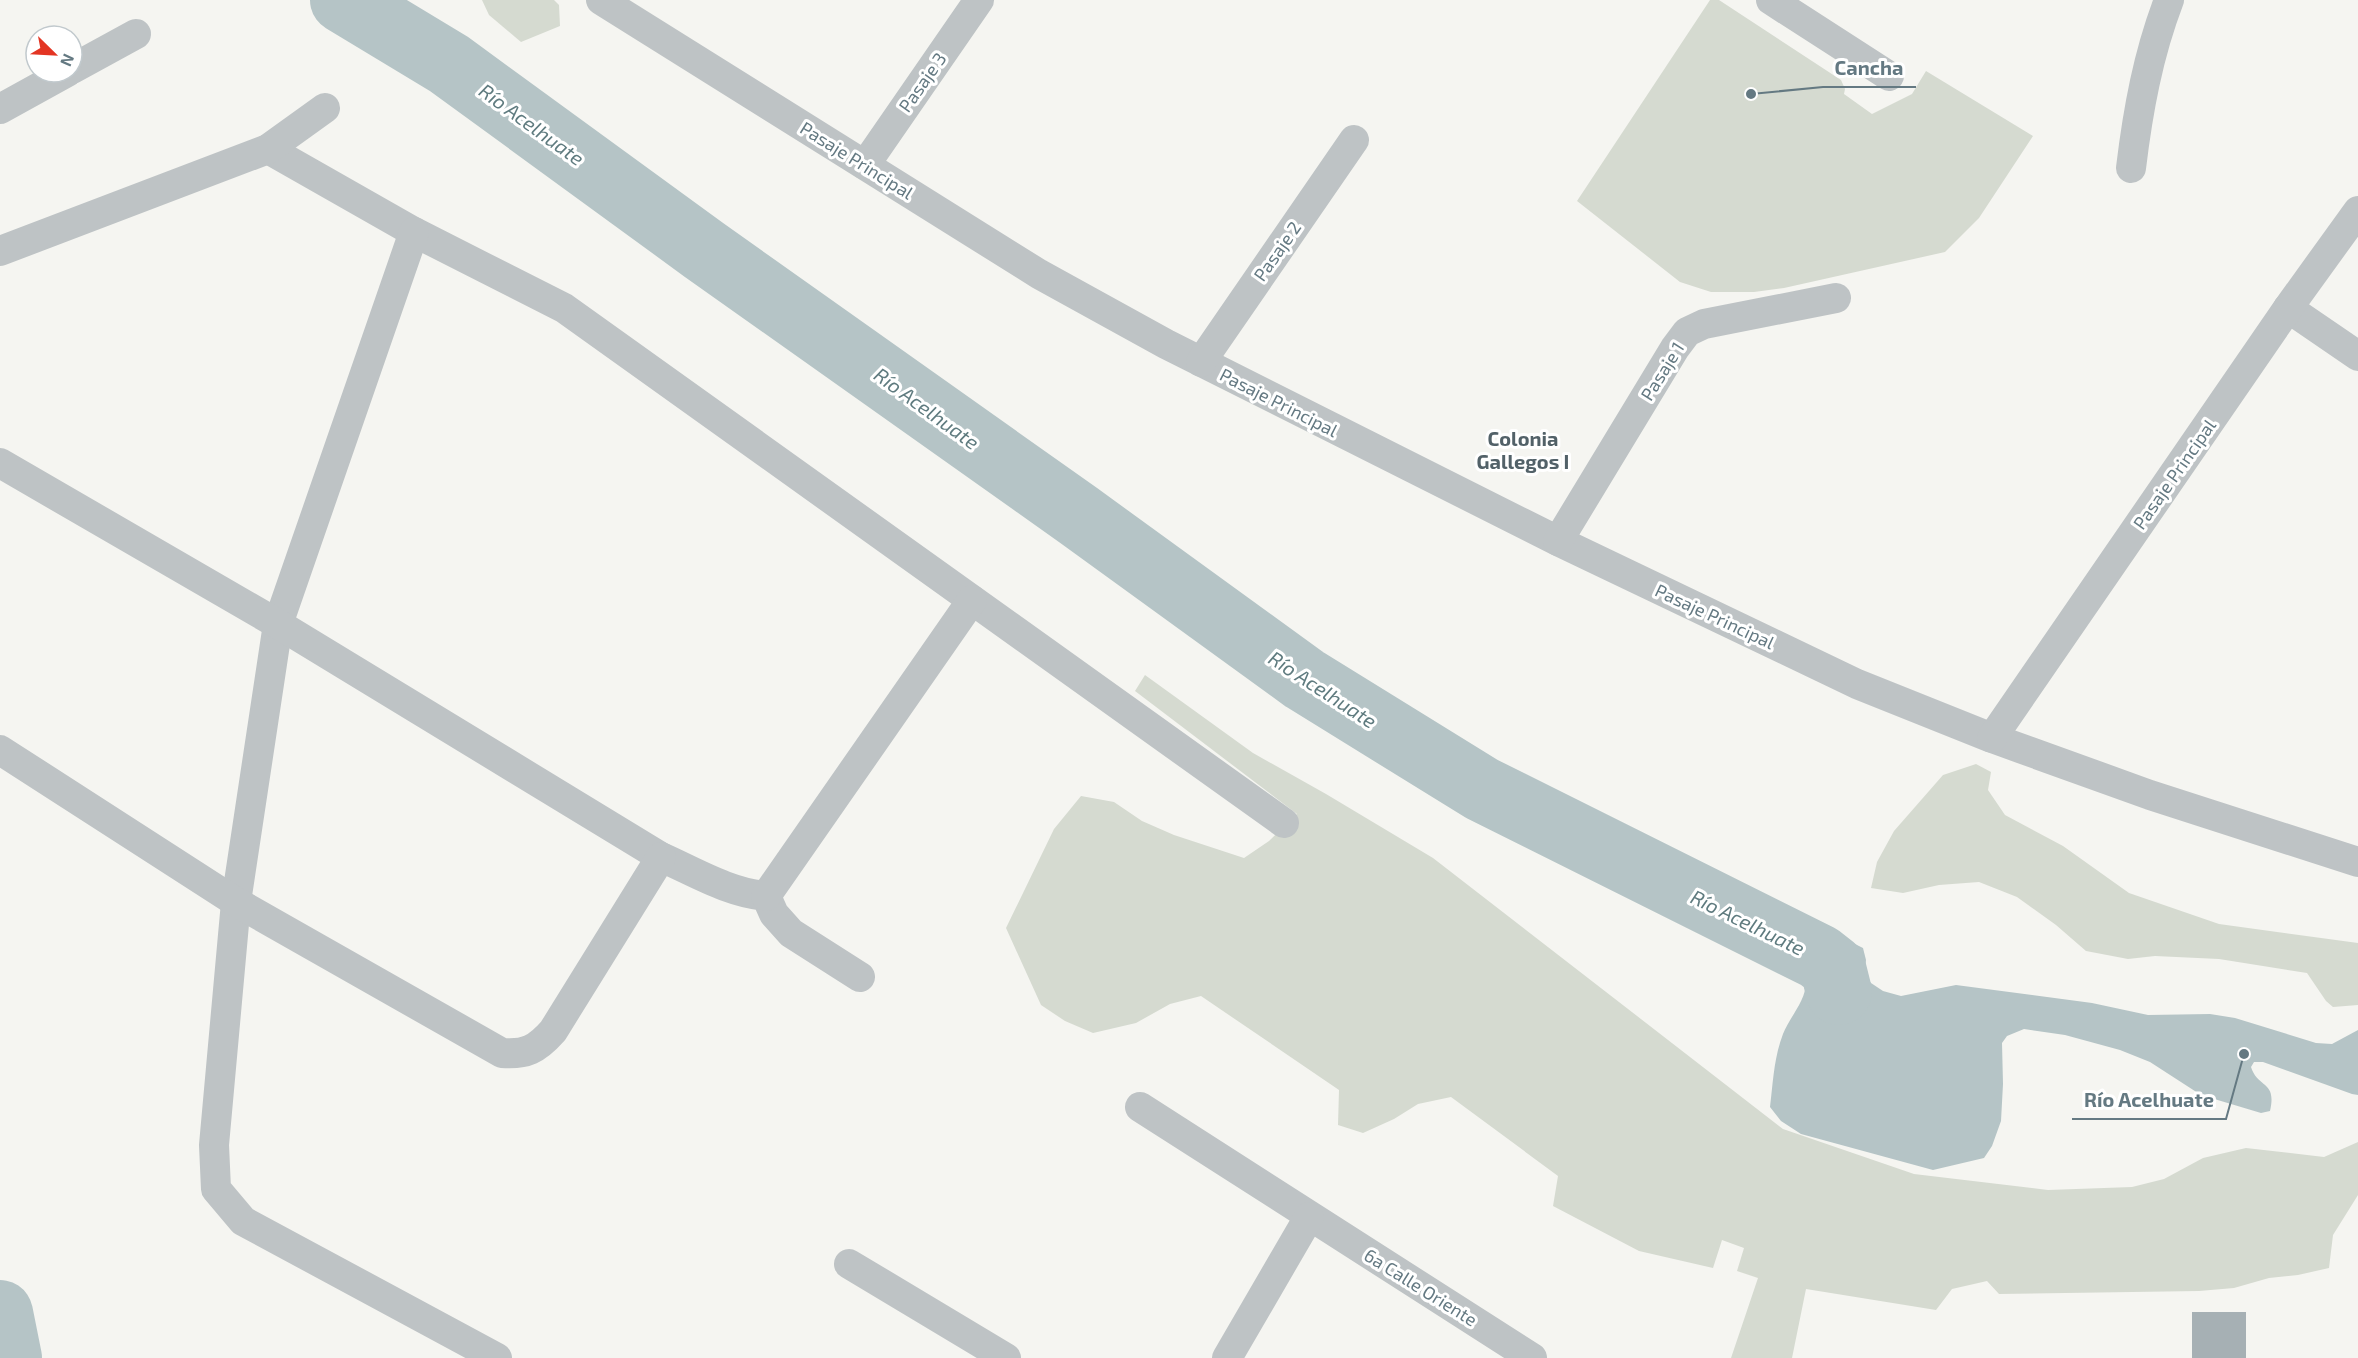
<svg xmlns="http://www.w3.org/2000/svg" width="2358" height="1358" font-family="'Exo 2',sans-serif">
<rect width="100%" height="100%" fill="#f5f5f1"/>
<g fill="#d5dad0">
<path d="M 482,0 L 554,0 L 559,5 L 560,26 L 521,42 L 489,15 Z"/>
<path d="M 1710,0 L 1719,0 L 1841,80 L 1845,89 L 1844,94 L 1872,114 L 1912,94 L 1926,71 L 2033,136 L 1979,218 L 1945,252 L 1784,288 L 1754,292 L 1711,292 L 1680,282 L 1577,201 Z"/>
<path d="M 1145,675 L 1253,753 L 1326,794 L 1433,858 L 1783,1129 L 1914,1174 L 2048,1190 L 2132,1187 L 2164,1179 L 2203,1158 L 2246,1148 L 2324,1157 L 2358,1142 L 2358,1195 L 2333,1235 L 2329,1268 L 2298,1275 L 2269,1278 L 2234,1288 L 2199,1291 L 1999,1294 L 1987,1281 L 1952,1289 L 1936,1310 L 1806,1289 L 1792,1358 L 1731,1358 L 1758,1278 L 1737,1271 L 1744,1248 L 1722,1240 L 1713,1268 L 1639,1251 L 1553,1206 L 1558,1176 L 1451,1097 L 1418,1104 L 1394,1119 L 1363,1133 L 1338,1125 L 1339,1090 L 1201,996 L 1170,1004 L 1136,1023 L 1093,1033 L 1065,1021 L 1041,1005 L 1006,928 L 1054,829 L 1081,796 L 1114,802 L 1142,821 L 1174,835 L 1244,858 L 1269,841 L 1297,814 L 1135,691 Z"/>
<path d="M 1976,764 L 1991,772 L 1988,790 L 2005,815 L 2063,846 L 2129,893 L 2219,924 L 2358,943 L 2358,1005 L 2333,1007 L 2326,1001 L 2307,973 L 2219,959 L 2155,956 L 2128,959 L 2086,951 L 2056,925 L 2017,897 L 1979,882 L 1939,885 L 1903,893 L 1871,888 L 1877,862 L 1894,831 L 1943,775 Z"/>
</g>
<path fill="#b5c4c6" d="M 1775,935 L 1853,943 L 1863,948 L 1866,960 L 1864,974 L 1871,983 L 1883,991 L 1901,996 L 1956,985 L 2092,1003 L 2148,1015 L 2210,1014 L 2235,1018 L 2316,1043 L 2332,1044 L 2358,1030 L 2358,1095 L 2352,1094 L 2263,1062 L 2254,1062 L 2251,1067 C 2258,1089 2277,1080 2270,1111 L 2261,1113 L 2201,1095 L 2150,1062 L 2120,1050 L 2065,1035 L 2024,1029 L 2007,1036 L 2002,1043 L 2003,1084 L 2001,1121 L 1992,1146 L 1984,1158 L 1933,1170 L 1801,1134 L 1781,1121 L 1770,1107 C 1773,1082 1774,1057 1783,1034 C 1790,1016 1807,1000 1806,980 C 1806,967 1783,945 1775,935 Z"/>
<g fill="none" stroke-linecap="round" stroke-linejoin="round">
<g stroke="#b5c4c6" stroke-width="66">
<path d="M 343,0 L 449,64 L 704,250 L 1078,515 L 1304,679 L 1482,789 L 1819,957 L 1833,968 L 1839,992"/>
<path d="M 0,1313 L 9,1358"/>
</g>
</g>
<rect fill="#a6b0b4" x="2192" y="1312" width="54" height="46"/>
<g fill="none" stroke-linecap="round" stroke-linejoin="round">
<g stroke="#bec3c5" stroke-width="30">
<path d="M 601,0 L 1039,274 L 1166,344 L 1558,541 L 1857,684 L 1992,738 L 2150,795 L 2358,862"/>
<path d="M 1771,0 L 1889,76"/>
<path d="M 72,69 L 136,34"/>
<path d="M 0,109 L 67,72"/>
<path d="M 268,149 L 414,232 L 564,308 L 1284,823"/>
<path d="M 865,165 L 979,0"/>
<path d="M 2131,168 C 2138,110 2148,55 2169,0"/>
<path d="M 414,232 L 278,624 L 236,902 L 214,1145 L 216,1189 L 243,1221 L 497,1358"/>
<path d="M 0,251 L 268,149 L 325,108"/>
<path d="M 2288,308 L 2358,356"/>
<path d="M 1201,362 L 1354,140"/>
<path d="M 0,463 L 278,624 L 661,857 C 695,872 729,893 766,896 L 774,914 L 791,933 L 860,977"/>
<path d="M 1558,541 L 1675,348 L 1687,332 L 1704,324 L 1836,298"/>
<path d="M 1992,738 L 2288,308 L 2358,211"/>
<path d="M 0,750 L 236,902 L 502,1053 C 526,1055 537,1049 553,1031 L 661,857"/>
<path d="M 766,896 L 972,600"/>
<path d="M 1140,1107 L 1532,1358"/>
<path d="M 849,1264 L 1006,1358"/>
<path d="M 1227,1358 L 1309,1217"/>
</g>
</g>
<g text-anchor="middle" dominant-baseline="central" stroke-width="6" stroke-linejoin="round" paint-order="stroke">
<g font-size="18" fill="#647982" stroke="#fff">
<text transform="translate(922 82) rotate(-55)">Pasaje 3</text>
<text transform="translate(857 160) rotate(32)">Pasaje Principal</text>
<text transform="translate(1277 251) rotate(-55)">Pasaje 2</text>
<text transform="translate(1662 371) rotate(-58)">Pasaje 1</text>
<text transform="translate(1279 402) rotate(27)">Pasaje Principal</text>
<text transform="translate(2174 474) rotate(-55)">Pasaje Principal</text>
<text transform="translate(1715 616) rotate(25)">Pasaje Principal</text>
<text transform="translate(1421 1287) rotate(32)">6a Calle Oriente</text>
</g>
<g font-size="20" font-style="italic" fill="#5f7b7f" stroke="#fff">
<text transform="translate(532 124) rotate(36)">Río Acelhuate</text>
<text transform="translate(927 408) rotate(36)">Río Acelhuate</text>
<text transform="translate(1323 689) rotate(33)">Río Acelhuate</text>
<text transform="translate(1748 922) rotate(26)">Río Acelhuate</text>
</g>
<g font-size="20" font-weight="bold" fill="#526168" stroke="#fff">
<text x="1523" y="438">Colonia<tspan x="1523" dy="23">Gallegos I</tspan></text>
</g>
</g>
<path fill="none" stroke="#647982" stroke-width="2" d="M1751 94L1823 87H1916M2244 1054L2226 1119H2072"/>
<g fill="#647982" stroke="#fff" stroke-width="2">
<circle cx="1751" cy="94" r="6"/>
<circle cx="2244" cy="1054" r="6"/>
</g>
<g font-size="20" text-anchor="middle" font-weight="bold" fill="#647982" stroke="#fff" stroke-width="6" stroke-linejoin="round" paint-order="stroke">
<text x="1869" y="75">Cancha</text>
<text x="2149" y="1107">Río Acelhuate</text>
</g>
<g transform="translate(54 54) rotate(114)"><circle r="28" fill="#ffffff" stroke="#c1c9cd" stroke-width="1.5"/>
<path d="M0-4.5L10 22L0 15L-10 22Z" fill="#e33523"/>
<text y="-9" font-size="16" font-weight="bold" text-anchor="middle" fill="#647982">N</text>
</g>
</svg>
